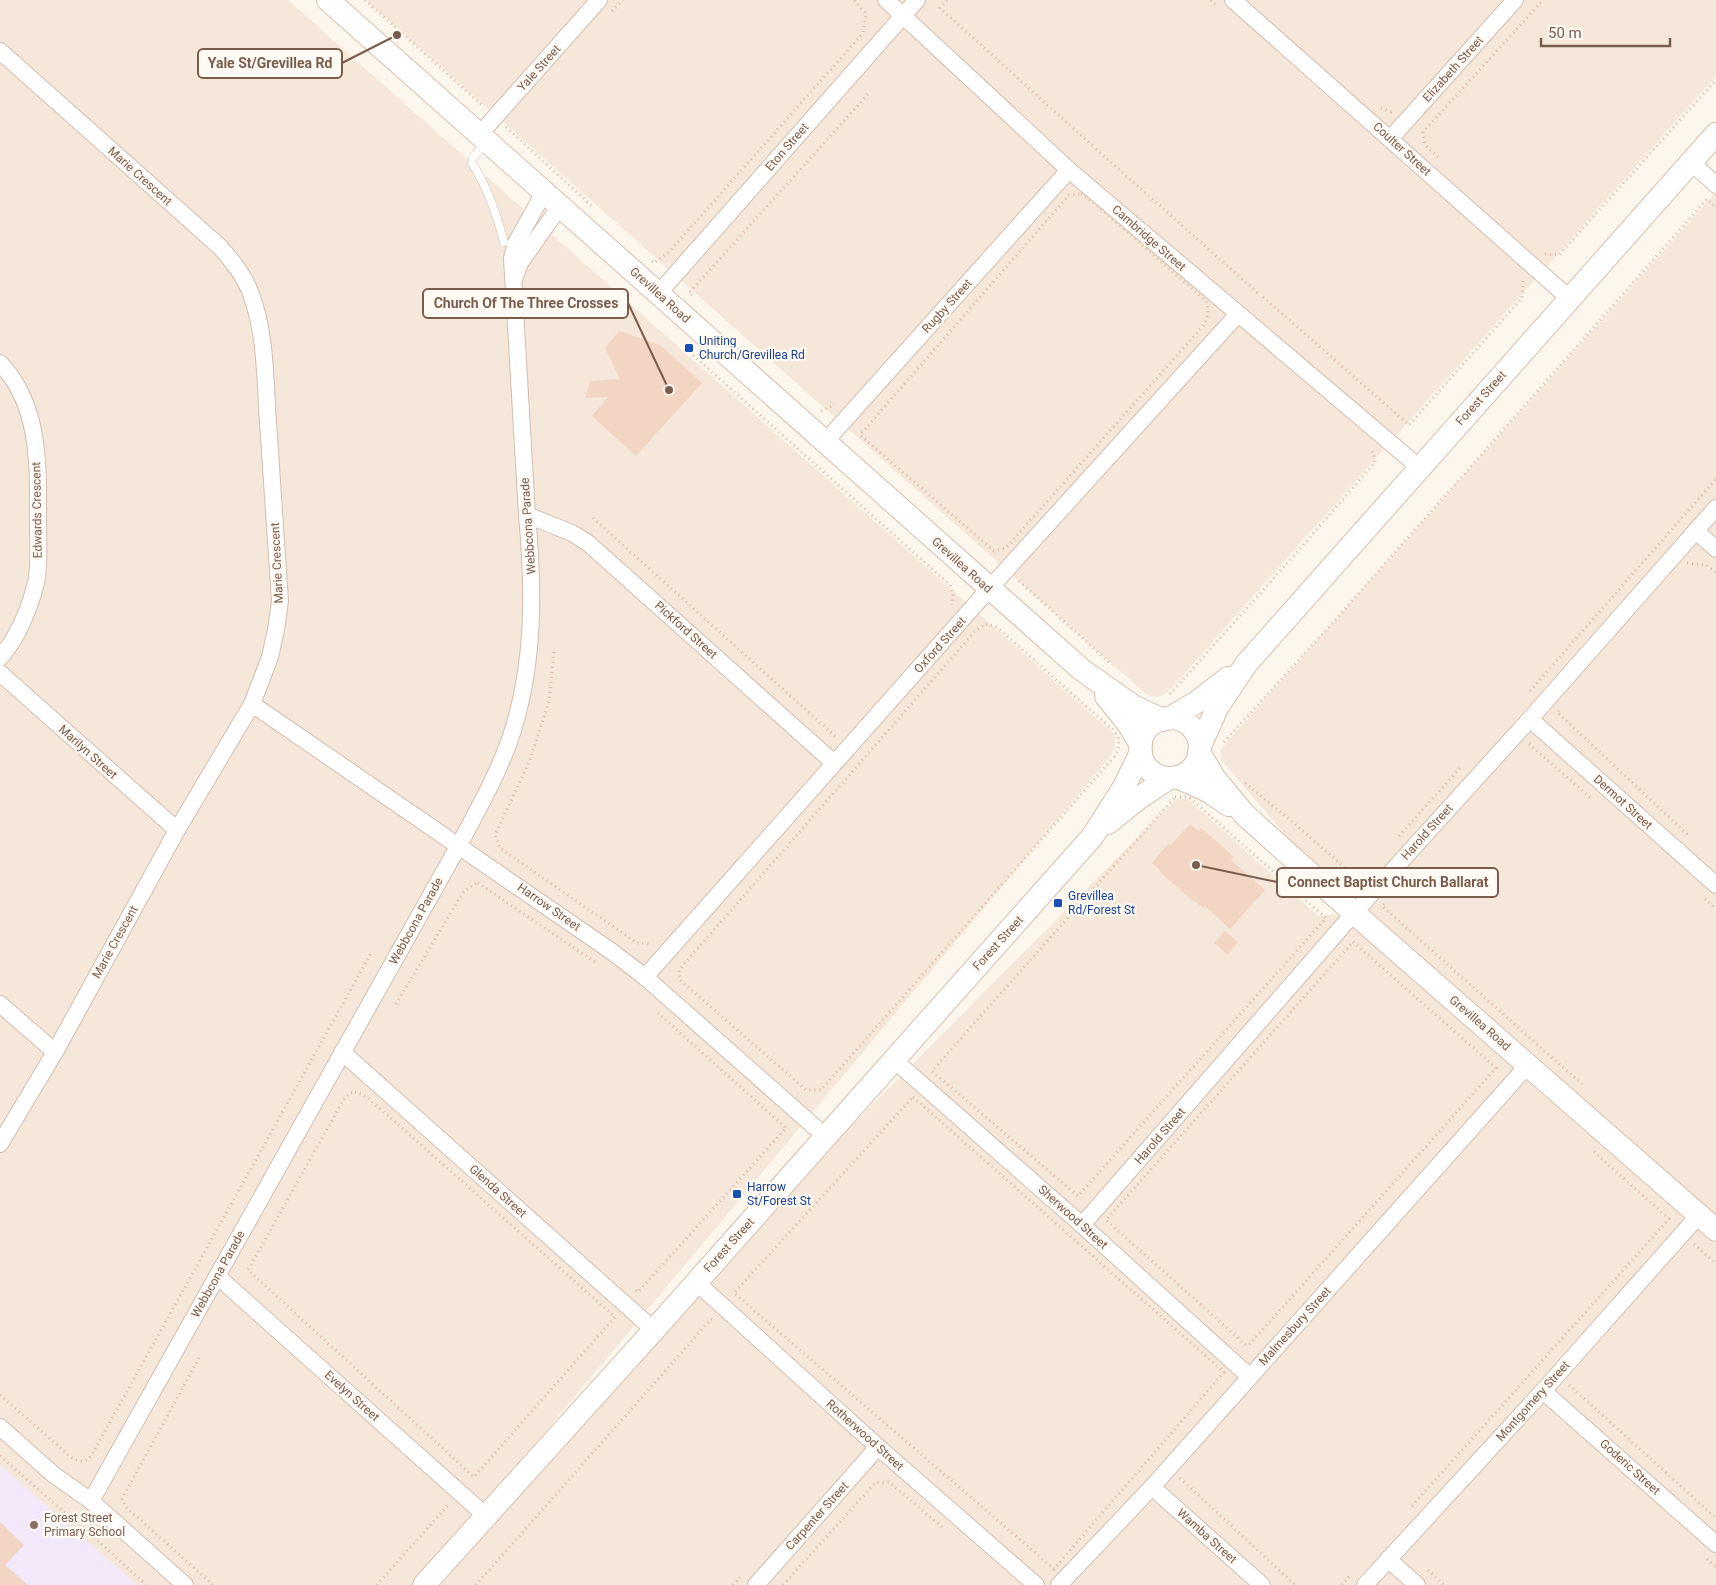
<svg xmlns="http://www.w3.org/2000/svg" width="1716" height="1585" font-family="Roboto,sans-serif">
<rect width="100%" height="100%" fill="#fdf6ec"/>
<g fill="#f5e8da">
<path d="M 0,0 L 288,0 L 1115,735 L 1115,746 L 1110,757 L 417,1585 L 0,1585 Z"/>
<path d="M 366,0 L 1716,0 L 1716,76 L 1167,693 L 1158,697 L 1147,695 Z"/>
<path d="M 1716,192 L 1716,1585 L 436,1585 L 696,1282 L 1176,799 L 1188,799 L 1318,916 L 1353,913 L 1221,760 L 1220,750 Z"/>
</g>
<path fill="#f3e8fa" d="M 0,1465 L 137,1585 L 0,1585 Z"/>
<g fill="#f3d5c3">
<path d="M 619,331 L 660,345 L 702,383 L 636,456 L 592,416 L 608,397 L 585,398 L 590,381 L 620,379 L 605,348 Z"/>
<path d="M 1190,824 L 1199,831 L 1201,828 L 1222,846 L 1234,857 L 1231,860 L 1265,890 L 1230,929 L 1205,906 L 1203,908 L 1195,901 L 1194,902 L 1159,871 L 1160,870 L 1152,863 L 1169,843 L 1171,845 Z"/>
<path d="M 1225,931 L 1238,942 L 1228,955 L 1214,943 Z"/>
<path d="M 0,1522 L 24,1545 L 5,1565 L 28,1585 L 0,1585 Z"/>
</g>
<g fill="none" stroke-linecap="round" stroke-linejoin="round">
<defs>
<path id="lane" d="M 485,143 L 473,158 L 472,163 C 487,186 497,215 504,242"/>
<g id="street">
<path d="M 886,0 L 1069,170 L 1420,468"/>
<path d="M 1233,0 L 1570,299"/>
<path d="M 0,51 L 220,247 C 233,262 244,275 251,294 C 266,334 265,380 268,422 C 272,482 276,541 280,601 L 276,630 L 270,657 L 252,704 L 177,830 L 55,1052 L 0,1144"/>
<path d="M 479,135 L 599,0"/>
<path d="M 1390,139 L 1515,0"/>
<path d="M 1691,162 L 1716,185"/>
<path d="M 515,277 L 520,263 L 560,206"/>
<path d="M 658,294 L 917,0"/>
<path d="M 0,363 C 41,406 38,467 38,522 C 38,542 40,563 36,583 C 29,610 18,637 0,658"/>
<path d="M 825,442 L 1069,170"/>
<path d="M 527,515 L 572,533 L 588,543 L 834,763"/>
<path d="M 1696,531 L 1716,549"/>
<path d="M 0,673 L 177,830"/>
<path d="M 252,704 L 611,951 L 645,977 L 826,1137"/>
<path d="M 1530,719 L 1716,885"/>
<path d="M 645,977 L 989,589 L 1238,314"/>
<path d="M 0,1004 L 55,1052"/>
<path d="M 342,1052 L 654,1330"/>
<path d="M 894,1060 L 1082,1225 L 1250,1377"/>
<path d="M 1082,1225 L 1354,913 L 1530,719 L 1716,508"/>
<path d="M 217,1276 L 486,1516"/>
<path d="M 696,1282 L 878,1447 L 1036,1585"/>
<path d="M 1543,1391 L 1716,1544"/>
<path d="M 0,1427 L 54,1475 L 91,1501 L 185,1585"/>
<path d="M 1152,1487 L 1262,1585"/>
<path d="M 91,1501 L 459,845 C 477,811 496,778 509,742 C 535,668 534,591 527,515 L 512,258 L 516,243 L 544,192"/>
<path d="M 1388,1559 L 1417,1585"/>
<path d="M 756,1585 L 878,1447"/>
<path d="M 1059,1585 L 1152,1487 L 1528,1065"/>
<path d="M 1365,1585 L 1543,1391 L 1699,1215"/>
</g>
<g id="secondary">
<path d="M 328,0 L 1082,670 L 1133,706 L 1163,720"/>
<path d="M 1106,696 L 1129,725 L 1141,745"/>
<circle cx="1170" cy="748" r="30"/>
<path d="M 1168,719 L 1197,702 L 1228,678"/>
<path d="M 1200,746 L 1218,706 L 1247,663 L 1716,134"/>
<path d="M 1199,752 L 1215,779 L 1245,815 L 1354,913 L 1716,1230"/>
<path d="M 1177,777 L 1208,791 L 1229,805"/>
<path d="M 1108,823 L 1139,798 L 1169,778"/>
<path d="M 424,1585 L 654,1330 L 1092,837 L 1124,787 L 1141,752"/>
</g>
</defs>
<use href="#lane" stroke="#d1beb0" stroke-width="9"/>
<use href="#street" stroke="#d1beb0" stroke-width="18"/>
<use href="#secondary" stroke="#d6c0b0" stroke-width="24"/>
<g stroke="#d9b8a5" stroke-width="3" stroke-dasharray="1 4" stroke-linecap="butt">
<path d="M 365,0 L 483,106"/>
<path d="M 947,0 L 940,8 L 1094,147"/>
<path d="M 1211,0 L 1217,6"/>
<path d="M 612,11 L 623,0"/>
<path d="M 1381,108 L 1391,112 L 1394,110"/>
<path d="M 506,127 L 592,206"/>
<path d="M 1096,149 L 1259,294"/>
<path d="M 1438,157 L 1425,145 L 1423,132 L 1543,0"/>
<path d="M 1081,194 L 1093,202 L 1206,301 C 1210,311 1208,317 1203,326 L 1006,548 L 994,551 L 860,435 L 1069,195 Z"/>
<path d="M 1545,254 L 1559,255 L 1716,80"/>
<path d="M 652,261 L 654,263 L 669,252 L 863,33 L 866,14 L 854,0"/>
<path d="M 692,295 L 689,293 L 869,93"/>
<path d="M 1263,297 L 1409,425 L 1522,298 L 1523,280"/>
<path d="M 686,345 L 684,347 L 950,585 L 953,593 L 952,605"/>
<path d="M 821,411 L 835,405"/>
<path d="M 593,518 L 836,737"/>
<path d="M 1687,563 L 1706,565 L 1716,573"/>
<path d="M 1019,581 L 1112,665"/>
<path d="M 986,624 L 994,626 L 999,629 L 1113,730 C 1121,739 1120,748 1114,757 L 821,1090 L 806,1090 L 680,980 L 679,970 L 976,630 Z"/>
<path d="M 554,652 L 549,701 L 530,760 L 495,835 L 500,848 L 637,943 L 652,944"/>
<path d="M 1530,691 L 1716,479"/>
<path d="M 1170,694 L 1299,550 L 1375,462 L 1374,454 L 1370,449"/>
<path d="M 1559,711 L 1557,712 L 1688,835"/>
<path d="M 1224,742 L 1337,618 L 1707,199 L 1716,208"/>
<path d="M 1529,744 L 1592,799"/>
<path d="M 1245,783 L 1289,819 L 1359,880 L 1362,877"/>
<path d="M 1175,797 L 1189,797 L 1326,918 L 1078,1196 L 932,1071 Z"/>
<path d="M 1399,836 L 1462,766"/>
<path d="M 478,883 L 595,962"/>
<path d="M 1705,899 L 1716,909"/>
<path d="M 1384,904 L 1382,906 L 1585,1087"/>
<path d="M 1353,942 L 1496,1068 L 1249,1345 L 1246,1345 L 1106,1220 Z"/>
<path d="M 396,1004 L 464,891 L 479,882"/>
<path d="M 355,1092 L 362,1094 L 367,1097 L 615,1317 L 474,1477 L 248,1270 L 344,1099 L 350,1093 Z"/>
<path d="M 913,1097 L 1224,1372 L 1054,1569 L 734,1293 Z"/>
<path d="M 1694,1244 L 1716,1264"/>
<path d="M 636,1290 L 638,1292 L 786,1128 L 658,1013"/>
<path d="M 199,1358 L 122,1499 L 126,1507 L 213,1585"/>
<path d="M 1569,1385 L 1716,1518"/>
<path d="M 0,1395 L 72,1458 C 79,1462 85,1463 91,1456 L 371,953"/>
<path d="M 0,1456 L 79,1525"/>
<path d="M 1180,1478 L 1295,1585"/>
<path d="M 1412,1506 L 1669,1219 L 1592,1150"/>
<path d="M 83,1527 L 146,1585"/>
<path d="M 1707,1559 L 1716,1567"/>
<path d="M 1428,1570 L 1444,1585"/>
<path d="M 377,1585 L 448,1505 L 446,1503"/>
<path d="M 476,1585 L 711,1319 L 713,1320"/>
<path d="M 733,1585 L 740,1577"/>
<path d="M 783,1585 L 875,1483 L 889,1482 L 943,1528"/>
<path d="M 1342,1585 L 1351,1574"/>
</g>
<use href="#lane" stroke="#fff" stroke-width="8"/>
<use href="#street" stroke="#fff" stroke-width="16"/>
<use href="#secondary" stroke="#fff" stroke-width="22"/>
</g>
<g fill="#1a4fb4" stroke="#fffaf3" stroke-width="2">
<rect x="684" y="343" width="10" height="10" rx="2.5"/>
<rect x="1053" y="898" width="10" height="10" rx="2.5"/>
<rect x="732" y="1189" width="10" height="10" rx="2.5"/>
</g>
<circle fill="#8d6e63" stroke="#fffaf3" stroke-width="2" cx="34" cy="1525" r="5"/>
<g text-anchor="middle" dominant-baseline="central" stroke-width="4.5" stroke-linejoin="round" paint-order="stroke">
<g font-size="12" fill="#7a5c4d" stroke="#fffaf3">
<text transform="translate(539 68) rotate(-48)">Yale Street</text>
<text transform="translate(1453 69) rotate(-48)">Elizabeth Street</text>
<text transform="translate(787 147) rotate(-49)">Eton Street</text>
<text transform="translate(1402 149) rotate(42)">Coulter Street</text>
<text transform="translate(140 176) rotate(42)">Marie Crescent</text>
<text transform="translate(1149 238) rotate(41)">Cambridge Street</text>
<text transform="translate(660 295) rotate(42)">Grevillea Road</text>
<text transform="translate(947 306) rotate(-48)">Rugby Street</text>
<text transform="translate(1481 398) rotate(-48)">Forest Street</text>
<text transform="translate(37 510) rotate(-91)">Edwards Crescent</text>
<text transform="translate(528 526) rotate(-94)">Webbcona Parade</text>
<text transform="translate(277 563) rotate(-93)">Marie Crescent</text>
<text transform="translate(962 565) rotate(42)">Grevillea Road</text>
<text transform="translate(686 630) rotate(42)">Pickford Street</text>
<text transform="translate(940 645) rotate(-48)">Oxford Street</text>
<text transform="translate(88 752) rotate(42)">Marilyn Street</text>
<text transform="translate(1623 802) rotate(42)">Dermot Street</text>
<text transform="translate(1427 832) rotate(-48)">Harold Street</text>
<text transform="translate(549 907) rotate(35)">Harrow Street</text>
<text transform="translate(416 921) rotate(-61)">Webbcona Parade</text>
<text transform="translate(115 942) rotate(-61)">Marie Crescent</text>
<text transform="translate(998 943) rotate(-48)">Forest Street</text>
<text transform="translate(1480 1023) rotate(41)">Grevillea Road</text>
<text transform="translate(1160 1136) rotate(-49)">Harold Street</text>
<text transform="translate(498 1191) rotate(42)">Glenda Street</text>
<text transform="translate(1073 1217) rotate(42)">Sherwood Street</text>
<text transform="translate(729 1245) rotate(-48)">Forest Street</text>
<text transform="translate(218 1274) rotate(-61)">Webbcona Parade</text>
<text transform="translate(1295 1326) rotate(-48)">Malmesbury Street</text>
<text transform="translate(352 1396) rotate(42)">Evelyn Street</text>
<text transform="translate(1533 1401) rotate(-48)">Montgomery Street</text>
<text transform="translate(865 1435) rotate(42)">Rotherwood Street</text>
<text transform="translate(1630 1467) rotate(42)">Goderic Street</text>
<text transform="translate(817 1516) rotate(-48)">Carpenter Street</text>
<text transform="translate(1207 1536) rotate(42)">Wamba Street</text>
</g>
<g font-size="12" fill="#164399" stroke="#fffaf3" text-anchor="start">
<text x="699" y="341">Uniting<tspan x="699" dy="14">Church/Grevillea Rd</tspan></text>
<text x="1068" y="896">Grevillea<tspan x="1068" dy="14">Rd/Forest St</tspan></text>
<text x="747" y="1187">Harrow<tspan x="747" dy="14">St/Forest St</tspan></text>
</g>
<g font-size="12" fill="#785e54" stroke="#fffaf3" text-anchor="start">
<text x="44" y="1518">Forest Street<tspan x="44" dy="14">Primary School</tspan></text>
</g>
</g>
<path fill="none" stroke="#7a5c4d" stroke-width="2" d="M397 35L342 63M669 390L628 303M1196 865L1277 882"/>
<g fill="#7a5c4d" stroke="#fffaf3" stroke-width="2">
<circle cx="397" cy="35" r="5"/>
<circle cx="669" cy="390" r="5"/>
<circle cx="1196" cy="865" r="5"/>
</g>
<g fill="#fffaf3" stroke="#7a5c4d" stroke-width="2">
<rect x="198" y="49" width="144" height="29" rx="5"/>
<rect x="423" y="289" width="205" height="29" rx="5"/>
<rect x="1277" y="868" width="221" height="29" rx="5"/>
</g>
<g font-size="14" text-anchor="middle" font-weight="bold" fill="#7a5c4d">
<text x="270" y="68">Yale St/Grevillea Rd</text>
<text x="526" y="308">Church Of The Three Crosses</text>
<text x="1388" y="887">Connect Baptist Church Ballarat</text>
</g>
<path d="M1541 38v8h129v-8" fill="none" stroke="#7a5c4d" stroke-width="2.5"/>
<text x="1548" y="38" font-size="15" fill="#7a5c4d" stroke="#fffaf3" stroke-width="4" paint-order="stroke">50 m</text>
</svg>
